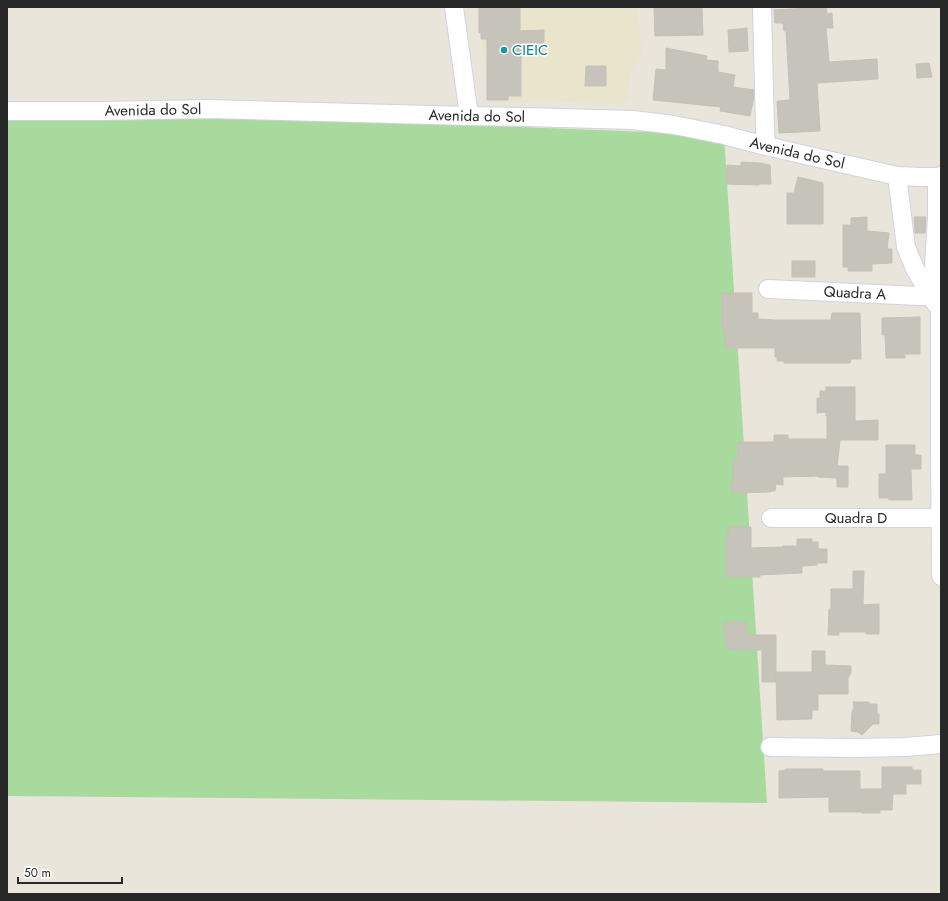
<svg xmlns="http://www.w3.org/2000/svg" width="948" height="901" font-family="Jost,sans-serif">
<rect width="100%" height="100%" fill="#e9e5db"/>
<path fill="#e9e4cc" d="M 476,7 L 637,7 L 642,55 L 630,74 L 628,100 L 622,104 L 546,101 L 492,103 Z"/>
<path fill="#a9da9d" d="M 7,107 L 724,135 L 767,803 L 7,796 Z"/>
<g fill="#c5c3ba" stroke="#c4c1b5">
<path d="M 479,7 L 520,7 L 520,31 L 544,30 L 544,43 L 521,43 L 521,96 L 508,96 L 508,100 L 487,100 L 487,39 L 481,39 L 481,32 L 479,33 Z"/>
<path d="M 654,7 L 702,7 L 703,35 L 655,36 Z"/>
<path d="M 826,7 L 827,14 L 832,13 L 833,28 L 826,28 L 829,62 L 877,59 L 878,79 L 817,83 L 820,131 L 779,133 L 777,101 L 790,100 L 786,31 L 784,31 L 783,23 L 775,23 L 774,10 Z"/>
<path d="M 747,28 L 748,51 L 729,52 L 728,30 Z"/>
<path d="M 666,48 L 707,56 L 706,60 L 718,61 L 718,72 L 735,75 L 733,87 L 754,90 L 754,97 L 750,116 L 720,111 L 721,107 L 653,100 L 656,69 L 666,70 Z"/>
<path d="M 929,63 L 932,77 L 917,78 L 916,64 Z"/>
<path d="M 586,66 L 606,66 L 606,86 L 585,86 Z"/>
<path d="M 741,162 L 760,163 L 770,165 L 771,184 L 759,184 L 759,185 L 726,184 L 727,165 L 741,166 Z"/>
<path d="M 798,177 L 823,183 L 823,224 L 787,224 L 787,193 L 794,193 Z"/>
<path d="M 867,217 L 867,231 L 889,233 L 887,249 L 892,249 L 892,263 L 872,264 L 872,271 L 848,271 L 848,267 L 843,267 L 843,225 L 851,225 L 851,218 Z"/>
<path d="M 914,217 L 926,217 L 925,233 L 915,233 Z"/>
<rect x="792" y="261" width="23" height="16"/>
<path d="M 722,293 L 752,293 L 752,313 L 758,313 L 758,319 L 775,320 L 831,320 L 832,313 L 860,313 L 861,359 L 851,359 L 850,363 L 784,363 L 784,361 L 777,361 L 777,357 L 775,357 L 775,348 L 725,348 L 725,330 L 722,330 Z"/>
<path d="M 920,317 L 920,354 L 905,354 L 905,358 L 886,358 L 885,335 L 882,335 L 882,318 Z"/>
<path d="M 826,387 L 855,387 L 855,421 L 878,420 L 878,440 L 840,440 L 837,466 L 848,466 L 848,487 L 837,487 L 837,478 L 818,477 L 818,476 L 783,477 L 783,485 L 776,484 L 775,491 L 771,491 L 771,492 L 732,493 L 731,480 L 733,480 L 733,459 L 739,459 L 738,454 L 738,442 L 774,442 L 774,435 L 788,435 L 788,439 L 827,439 L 827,416 L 826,416 L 826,412 L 817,413 L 817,398 L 820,398 L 820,391 L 826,391 Z"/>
<path d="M 886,445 L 915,445 L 915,455 L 921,455 L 921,469 L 911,469 L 912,500 L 889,500 L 888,498 L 879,498 L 879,474 L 886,474 Z"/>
<path d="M 728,527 L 751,527 L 751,548 L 783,547 L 783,546 L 797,546 L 797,539 L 812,539 L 812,542 L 818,542 L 818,549 L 827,549 L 827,563 L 817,563 L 817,565 L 802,566 L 802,573 L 760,575 L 760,577 L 726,577 L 726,538 L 728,538 Z"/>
<path d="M 853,571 L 864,571 L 863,605 L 879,604 L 879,634 L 866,634 L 866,632 L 839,632 L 839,635 L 828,635 L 829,609 L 831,609 L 831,589 L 853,589 Z"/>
<path d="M 724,622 L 747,622 L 747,635 L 776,635 L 776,682 L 762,682 L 762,650 L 732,650 L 732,648 L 726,649 L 726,635 L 724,635 Z"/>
<path d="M 812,651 L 825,651 L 825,665 L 851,666 L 851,673 L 848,678 L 848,694 L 818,694 L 818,710 L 812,710 L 812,719 L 777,720 L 776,672 L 812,672 Z"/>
<path d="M 853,702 L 869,702 L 869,704 L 877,704 L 877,714 L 879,714 L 879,724 L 873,724 L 862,735 L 858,732 L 851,731 L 852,711 L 854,708 Z"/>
<path d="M 882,767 L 912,767 L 912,770 L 921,770 L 921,784 L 906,784 L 906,794 L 893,794 L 892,810 L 880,810 L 880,813 L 862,813 L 862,812 L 829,812 L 829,797 L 779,798 L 779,771 L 786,770 L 786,769 L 823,769 L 823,771 L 860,771 L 860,789 L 882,789 Z"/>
</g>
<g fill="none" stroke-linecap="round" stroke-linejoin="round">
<defs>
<g id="minor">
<path d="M 454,7 L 469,116"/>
<path d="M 762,7 L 765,129 L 766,146"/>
<path id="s1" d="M 7,111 L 96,111 L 210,109 L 469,116 L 526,117 L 633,120 L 674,125 L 724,135 L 766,146 L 897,176 L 922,177 L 937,177 L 941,176"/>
<path d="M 897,176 L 906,247 L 915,269 L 936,304"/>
<path d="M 937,177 L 937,217 L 934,265 L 940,298 L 940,453 L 941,576"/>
<path id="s2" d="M 768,289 L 941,297"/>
<path id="s3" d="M 771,518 L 940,518"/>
<path d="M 770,747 L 853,748 L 906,747 L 941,744"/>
</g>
</defs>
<use href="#minor" stroke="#d1d1e0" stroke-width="20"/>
<use href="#minor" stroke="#fff" stroke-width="18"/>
</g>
<circle fill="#0f9aa8" stroke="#fff" stroke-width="1.5" cx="504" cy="50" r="4"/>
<g text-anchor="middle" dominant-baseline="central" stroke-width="3" stroke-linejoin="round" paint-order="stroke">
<g font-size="15" fill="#0d838f" stroke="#fff" text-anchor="start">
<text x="512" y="50">CIEIC</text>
</g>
<g font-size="15" fill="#282828" stroke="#fff">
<text stroke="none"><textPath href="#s1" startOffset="146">Avenida do Sol</textPath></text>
<text stroke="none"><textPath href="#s1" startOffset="470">Avenida do Sol</textPath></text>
<text stroke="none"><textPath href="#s1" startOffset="794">Avenida do Sol</textPath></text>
<text stroke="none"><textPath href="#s2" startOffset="87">Quadra A</textPath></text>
<text stroke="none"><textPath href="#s3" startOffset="85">Quadra D</textPath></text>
</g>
</g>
<rect width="948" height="901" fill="none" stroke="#282828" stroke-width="16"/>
<path d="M18 877v6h104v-6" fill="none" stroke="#282828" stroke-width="2"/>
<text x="24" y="877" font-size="12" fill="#282828" stroke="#ffffff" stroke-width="3" paint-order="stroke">50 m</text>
</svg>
